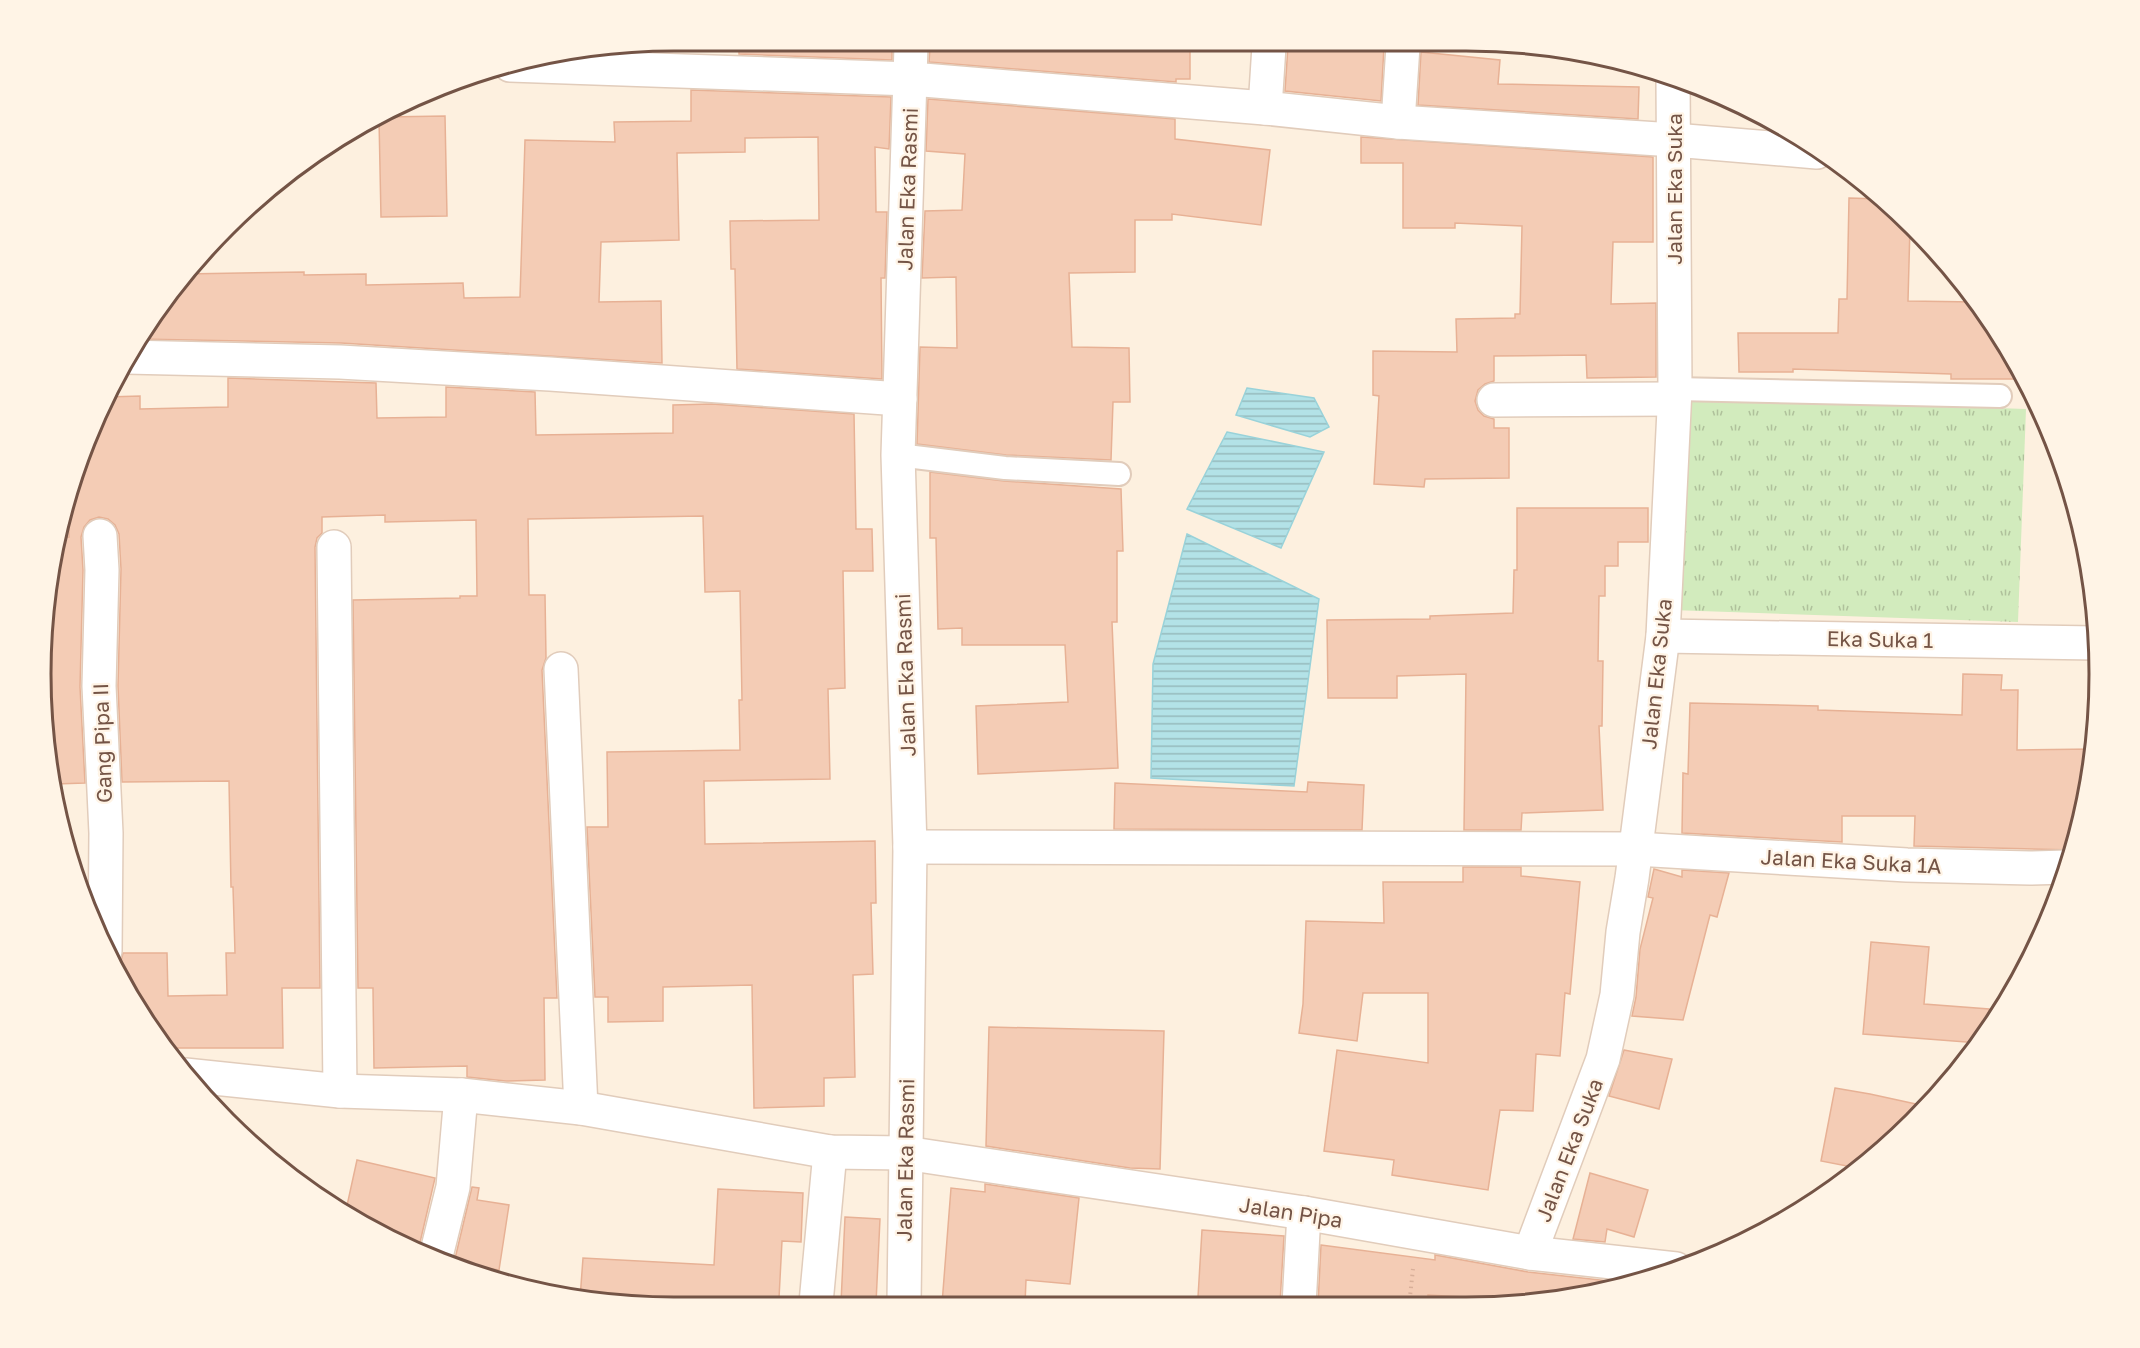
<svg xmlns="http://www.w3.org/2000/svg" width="2140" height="1348" font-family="'Golos Text',sans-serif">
<defs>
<pattern id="grass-tufts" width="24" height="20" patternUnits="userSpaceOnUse" patternTransform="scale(1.5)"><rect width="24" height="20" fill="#d2ebbd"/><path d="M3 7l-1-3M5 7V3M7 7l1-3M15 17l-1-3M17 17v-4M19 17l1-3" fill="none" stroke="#afc19b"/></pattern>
<pattern id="water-rules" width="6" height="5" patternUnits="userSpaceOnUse" patternTransform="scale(1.5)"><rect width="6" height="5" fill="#b3e2e7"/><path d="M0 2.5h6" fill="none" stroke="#96babd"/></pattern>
</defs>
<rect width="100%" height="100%" fill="#fdf0df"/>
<path fill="url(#grass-tufts)" d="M 1678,397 L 2026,409 L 2018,622 L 1671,610 Z"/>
<g fill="url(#water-rules)" stroke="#99d2d9" stroke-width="1.5">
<path d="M 1247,388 L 1314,398 L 1329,427 L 1310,437 L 1236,415 Z"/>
<path d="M 1227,432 L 1324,452 L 1281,548 L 1187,509 Z"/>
<path d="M 1187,534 L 1319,599 L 1294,786 L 1151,778 L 1153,664 Z"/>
</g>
<g fill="#f4ccb5" stroke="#e7b195" stroke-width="1.5">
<path d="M 739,46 L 892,46 L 892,60 L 739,54 Z"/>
<path d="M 1008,46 L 1190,46 L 1190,79 L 1176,79 L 1176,82 L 929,62 L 930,48 Z"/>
<path d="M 1288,46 L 1384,46 L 1381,101 L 1285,91 Z"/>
<path d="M 1421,52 L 1500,60 L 1498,84 L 1639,87 L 1638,119 L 1418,105 Z"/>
<path d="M 691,90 L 891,97 L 889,149 L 875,147 L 876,212 L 887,212 L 885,278 L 881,278 L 882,379 L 737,369 L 735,269 L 731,269 L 730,221 L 819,220 L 818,137 L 745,138 L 745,152 L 677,153 L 679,240 L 601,242 L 599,302 L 661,301 L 662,363 L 341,343 L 138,339 L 172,288 L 184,274 L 304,272 L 304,275 L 366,274 L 366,285 L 463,283 L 464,298 L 520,297 L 525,140 L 615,142 L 614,122 L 691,121 Z"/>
<path d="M 928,99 L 1175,119 L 1175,139 L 1270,150 L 1261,225 L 1172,214 L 1172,220 L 1135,220 L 1135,272 L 1069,273 L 1072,347 L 1129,348 L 1130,402 L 1113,402 L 1111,460 L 1006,455 L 917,444 L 920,347 L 957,348 L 956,277 L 922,278 L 925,211 L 962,210 L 965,154 L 926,151 Z"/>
<path d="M 445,116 L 447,216 L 381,217 L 379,119 L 384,117 Z"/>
<path d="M 1361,137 L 1653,157 L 1653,242 L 1613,242 L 1611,304 L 1656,303 L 1656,377 L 1587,378 L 1586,355 L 1494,356 L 1494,381 L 1485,384 L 1478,390 L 1475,401 L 1478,410 L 1484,416 L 1494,419 L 1494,428 L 1509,428 L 1509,478 L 1425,479 L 1424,487 L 1374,484 L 1379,396 L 1373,395 L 1373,351 L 1457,352 L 1456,319 L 1515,318 L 1515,314 L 1520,314 L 1522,226 L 1455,223 L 1455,228 L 1403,228 L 1403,163 L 1361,163 Z"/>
<path d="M 1849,198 L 1881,199 L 1910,226 L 1908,301 L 1975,302 L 2015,358 L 2025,379 L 1951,379 L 1951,374 L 1793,369 L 1793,372 L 1739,372 L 1738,333 L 1838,333 L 1839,299 L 1847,299 Z"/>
<path d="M 228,378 L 376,383 L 377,418 L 446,417 L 446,387 L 535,392 L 536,435 L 673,433 L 673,405 L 712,404 L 854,414 L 856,529 L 872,529 L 873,571 L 843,571 L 845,688 L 828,689 L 830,779 L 704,781 L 705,844 L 875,841 L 876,903 L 871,903 L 873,974 L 853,975 L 855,1077 L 824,1078 L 824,1106 L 754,1108 L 752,985 L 663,987 L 663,1021 L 608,1022 L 608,997 L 595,997 L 587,827 L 608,827 L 607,752 L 740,750 L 739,700 L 742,700 L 740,591 L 705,592 L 703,516 L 528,519 L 529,595 L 545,595 L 546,658 L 542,670 L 557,998 L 544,998 L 545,1080 L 506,1081 L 467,1077 L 467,1066 L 374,1068 L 373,988 L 358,988 L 353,600 L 460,598 L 460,596 L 477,596 L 476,520 L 385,522 L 385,515 L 322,517 L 322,533 L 317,538 L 315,547 L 320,988 L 282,988 L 283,1048 L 168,1048 L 169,1054 L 147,1026 L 114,968 L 121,961 L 123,953 L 167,953 L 168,996 L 227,995 L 226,953 L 235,953 L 233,887 L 231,887 L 229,781 L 122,782 L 118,686 L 121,569 L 119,534 L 115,525 L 108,519 L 99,517 L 90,520 L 84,527 L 81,537 L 83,570 L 80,687 L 85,783 L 55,784 L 41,673 L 53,551 L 56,538 L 69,537 L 68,495 L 74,470 L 107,397 L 140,396 L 140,409 L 228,407 Z"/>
<path d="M 930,472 L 1004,481 L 1121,489 L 1123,551 L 1117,551 L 1117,622 L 1112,622 L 1118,768 L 978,774 L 976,706 L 1068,702 L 1065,645 L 962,645 L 962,628 L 938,629 L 936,538 L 930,538 Z"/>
<path d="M 1517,508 L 1648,508 L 1648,542 L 1618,542 L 1618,566 L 1605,566 L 1605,596 L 1599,596 L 1598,661 L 1603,661 L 1602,726 L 1599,726 L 1603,810 L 1522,813 L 1521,830 L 1464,830 L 1466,674 L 1397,676 L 1397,698 L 1328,698 L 1327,620 L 1430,619 L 1430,616 L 1513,613 L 1514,570 L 1517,570 Z"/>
<path d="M 1963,674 L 2002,675 L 2001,690 L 2018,690 L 2017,750 L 2093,749 L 2078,838 L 2073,850 L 1914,846 L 1915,816 L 1842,816 L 1842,842 L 1682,833 L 1683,773 L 1688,774 L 1690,703 L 1818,706 L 1818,710 L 1962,715 Z"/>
<path d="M 1308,782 L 1364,785 L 1362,830 L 1114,829 L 1115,783 L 1307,792 Z"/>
<path d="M 1463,867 L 1521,867 L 1521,876 L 1580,882 L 1570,994 L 1565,993 L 1560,1056 L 1536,1054 L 1533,1111 L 1500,1110 L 1488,1190 L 1392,1175 L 1394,1160 L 1324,1151 L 1337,1050 L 1428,1063 L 1428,993 L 1363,993 L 1357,1041 L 1299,1033 L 1303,1004 L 1306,921 L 1384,923 L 1383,882 L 1463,882 Z"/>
<path d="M 1654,869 L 1682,877 L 1682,870 L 1729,873 L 1717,917 L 1710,915 L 1683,1020 L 1632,1016 L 1636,997 L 1640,949 L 1653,898 L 1648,897 Z"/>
<path d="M 1871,942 L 1929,947 L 1924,1004 L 1989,1009 L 1987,1030 L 1979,1043 L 1863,1034 Z"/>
<path d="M 989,1027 L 1164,1031 L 1160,1169 L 1130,1168 L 986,1146 Z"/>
<path d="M 1624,1050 L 1672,1059 L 1659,1109 L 1609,1096 Z"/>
<path d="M 1835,1088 L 1870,1094 L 1925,1106 L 1883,1151 L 1857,1168 L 1821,1161 Z"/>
<path d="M 357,1160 L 435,1178 L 418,1251 L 346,1210 Z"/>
<path d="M 1590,1173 L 1648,1190 L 1634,1237 L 1607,1229 L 1605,1242 L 1573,1239 Z"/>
<path d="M 985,1184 L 1079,1198 L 1070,1284 L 1026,1280 L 1025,1304 L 942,1304 L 951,1188 L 985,1192 Z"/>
<path d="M 472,1187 L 479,1188 L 477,1200 L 509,1205 L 499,1270 L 454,1263 Z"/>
<path d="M 718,1189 L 803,1193 L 801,1242 L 782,1241 L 779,1298 L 771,1298 L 771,1303 L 592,1302 L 580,1299 L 583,1258 L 714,1265 Z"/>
<path d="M 845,1217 L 880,1219 L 876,1303 L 841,1303 Z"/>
<path d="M 1202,1230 L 1284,1236 L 1280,1303 L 1198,1297 Z"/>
<path d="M 1321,1245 L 1435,1260 L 1435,1255 L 1528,1272 L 1636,1284 L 1518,1304 L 1518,1300 L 1428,1295 L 1427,1306 L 1318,1305 Z"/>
</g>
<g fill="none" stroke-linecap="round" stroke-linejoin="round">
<defs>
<g id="lane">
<path d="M 1675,389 L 2000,396"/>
<path d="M 898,455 L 1005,468 L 1119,474"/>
</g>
<g id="street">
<path d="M 510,65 L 911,79 L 1265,108 L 1398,122 L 1674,140 L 1817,152"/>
<path d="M 1265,108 L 1269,46"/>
<path d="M 1398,122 L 1403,46"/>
<path d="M 126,357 L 340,362 L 550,374 L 900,399"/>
<path d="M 1494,400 L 1674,399"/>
<path d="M 100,536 L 102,570 L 99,686 L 106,833 L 105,951"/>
<path d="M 334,547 L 340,1091"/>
<path d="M 1663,636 L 2096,643"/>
<path d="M 561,669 L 581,1108"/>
<path d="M 910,847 L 1636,849 L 1907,865 L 2030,868 L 2067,867"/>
<path d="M 185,1075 L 340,1091 L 461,1095 L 581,1108 L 830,1152 L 905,1153 L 1304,1213 L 1530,1253 L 1676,1269"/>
<path d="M 1530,1253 L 1603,1059 L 1617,995 L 1623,932 L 1632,878 L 1663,636 L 1675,389 L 1673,79"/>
<path d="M 435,1260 L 453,1187 L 461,1095"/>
<path d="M 816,1303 L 830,1152"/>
<path d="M 904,1303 L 910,847 L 898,455 L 911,46"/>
<path d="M 1299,1305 L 1304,1213"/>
</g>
</defs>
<use href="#lane" stroke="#e1ccbb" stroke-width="26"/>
<use href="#street" stroke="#e1ccbb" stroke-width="36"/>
<path stroke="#d8af99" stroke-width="4" stroke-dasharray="1.5 4.5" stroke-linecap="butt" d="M 1409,1306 L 1413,1269"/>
<use href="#lane" stroke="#fff" stroke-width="22"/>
<use href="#street" stroke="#fff" stroke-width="33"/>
</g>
<g text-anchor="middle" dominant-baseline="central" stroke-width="4.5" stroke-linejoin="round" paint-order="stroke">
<g font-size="21" fill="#745446" stroke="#fff4e6">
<text transform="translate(907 189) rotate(-88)">Jalan Eka Rasmi</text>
<text transform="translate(1674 189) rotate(-90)">Jalan Eka Suka</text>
<text transform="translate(1880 639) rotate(1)">Eka Suka 1</text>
<text transform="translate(1656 674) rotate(-84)">Jalan Eka Suka</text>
<text transform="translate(905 675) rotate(-92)">Jalan Eka Rasmi</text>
<text transform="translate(102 743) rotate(-92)">Gang Pipa II</text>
<text transform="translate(1851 861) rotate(3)">Jalan Eka Suka 1A</text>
<text transform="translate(1569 1150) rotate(-69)">Jalan Eka Suka</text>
<text transform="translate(905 1160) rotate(-89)">Jalan Eka Rasmi</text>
<text transform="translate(1291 1212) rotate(9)">Jalan Pipa</text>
</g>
</g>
<path d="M0 0H2140V1348H0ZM674 51H1466A623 623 0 0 1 2089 674V674A623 623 0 0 1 1466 1297H674A623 623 0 0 1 51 674V674A623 623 0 0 1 674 51Z" fill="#fff4e6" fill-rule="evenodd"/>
<path fill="none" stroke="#745446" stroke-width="3" d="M674 51H1466A623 623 0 0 1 2089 674V674A623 623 0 0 1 1466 1297H674A623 623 0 0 1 51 674V674A623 623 0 0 1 674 51Z"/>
</svg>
